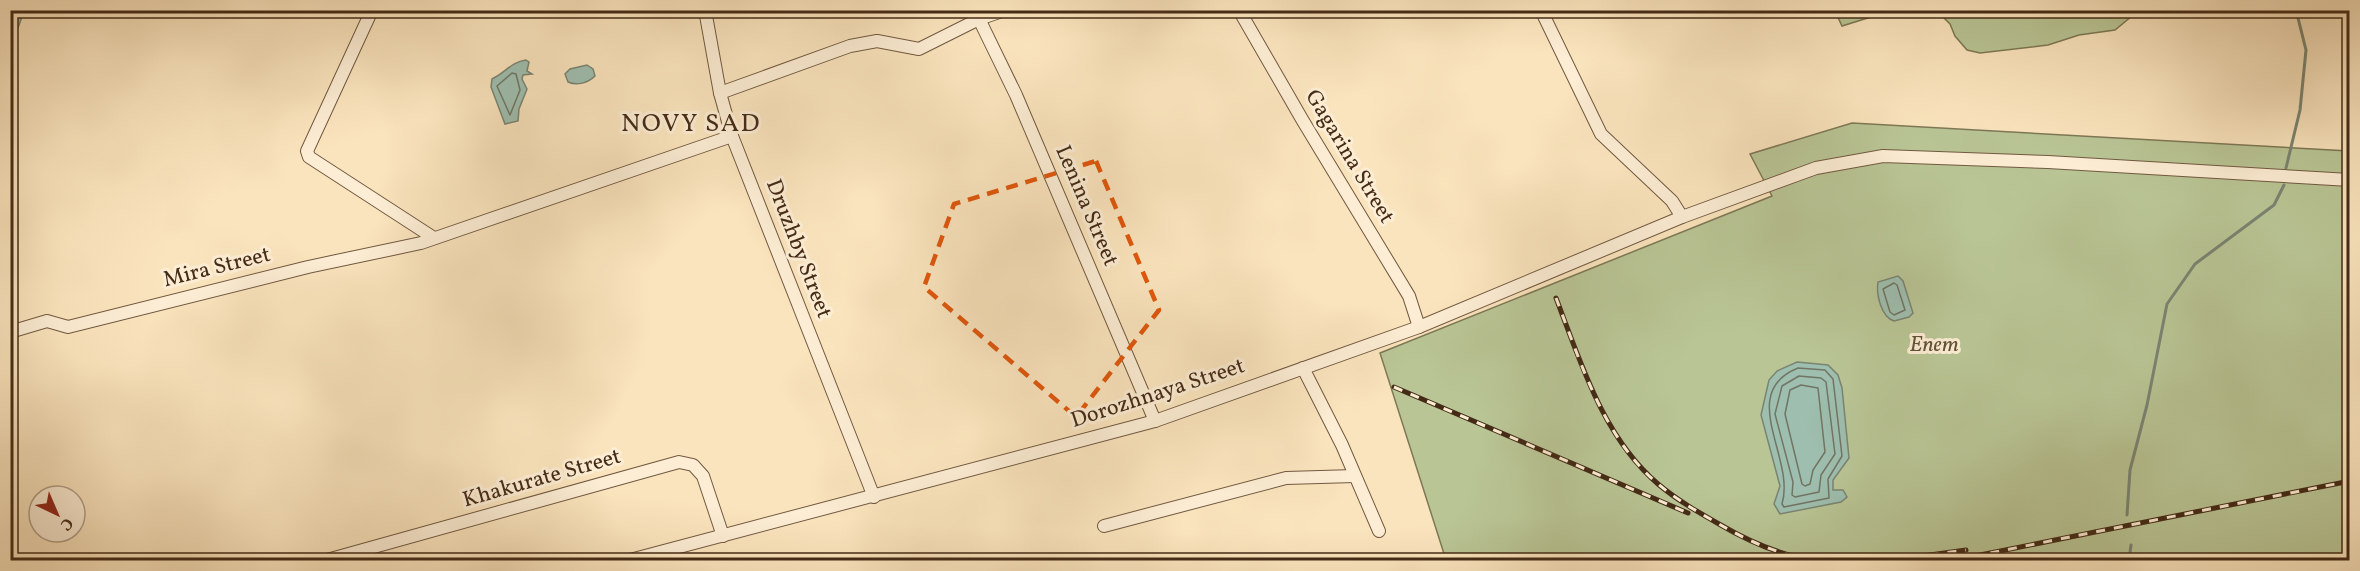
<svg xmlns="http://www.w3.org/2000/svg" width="2360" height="571" font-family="Vollkorn,serif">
<rect width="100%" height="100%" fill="#fae4bd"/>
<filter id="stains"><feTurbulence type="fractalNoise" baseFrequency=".00333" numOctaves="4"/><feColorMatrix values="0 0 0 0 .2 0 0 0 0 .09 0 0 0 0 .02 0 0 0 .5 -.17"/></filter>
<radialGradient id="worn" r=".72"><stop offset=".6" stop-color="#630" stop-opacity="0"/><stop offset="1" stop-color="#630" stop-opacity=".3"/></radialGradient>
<g fill="#b9c595" stroke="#7e7856" stroke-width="1.5">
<path d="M 1835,11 L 1890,11 L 1842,26 Z"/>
<path d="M 1937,11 L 2138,11 L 2115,30 L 2079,35 L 2048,45 L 1980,53 L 1967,50 L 1955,36 L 1950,24 Z"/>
<path d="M 1852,123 L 2349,151 L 2349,560 L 1446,560 L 1380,353 L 1772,196 L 1750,154 Z"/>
</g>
<g fill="#9ebfb0" stroke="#7a8472" stroke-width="1.5">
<path d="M 11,10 L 24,11 L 18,28 L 11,38 Z"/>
<path d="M 526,60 L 529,62 L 527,71 L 532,74 L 523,75 L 522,79 L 527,89 L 519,109 L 518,121 L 505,124 L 491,87 L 492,79 C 505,73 511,62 526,60 Z"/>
<path d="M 587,65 L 593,69 L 595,76 C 588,83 577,86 568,82 L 565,74 L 570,69 Z"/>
<path d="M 1898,276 L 1903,281 L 1913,313 L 1909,317 L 1894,321 C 1881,317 1876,294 1878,282 Z"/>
<path d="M 1797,362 L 1828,365 L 1838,375 L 1842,388 L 1849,458 L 1833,480 L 1833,490 L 1843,490 L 1847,497 L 1841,502 L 1780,514 L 1774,504 L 1780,486 L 1761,415 L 1769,380 L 1777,371 Z"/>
</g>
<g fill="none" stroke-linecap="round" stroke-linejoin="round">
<g stroke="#717563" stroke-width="1.5">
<path d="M 512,73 L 516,74 L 520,90 L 510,115 L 497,86 Z"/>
<path d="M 1894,283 L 1897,285 L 1905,310 L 1894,315 L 1890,312 L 1883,289 Z"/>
<path d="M 1798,368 L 1825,370 L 1833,379 L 1842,456 L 1828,479 L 1829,498 L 1784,507 L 1782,504 C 1796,458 1736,393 1798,368 Z"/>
<path d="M 1799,376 L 1821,378 L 1826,382 L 1835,454 L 1821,475 L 1819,492 L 1795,497 L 1792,495 L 1793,482 L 1775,414 L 1782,386 Z"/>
<path d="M 1801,385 L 1818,388 L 1825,452 L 1813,470 L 1810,484 L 1805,486 L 1802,484 L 1785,414 L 1790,390 Z"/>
</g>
<g stroke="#7a8472" stroke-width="3">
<path d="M 2286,168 L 2300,110 L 2306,50 L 2296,10"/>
<path d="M 2127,515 L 2130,470 L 2147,405 L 2167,304 L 2195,264 L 2274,205 L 2284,185"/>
<path d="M 2129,560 L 2131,545"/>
</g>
<defs>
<g id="minor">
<path d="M 372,10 L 307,151 L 309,157 L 434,238"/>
<path d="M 705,10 L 720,93 L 732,136 L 874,497"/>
<path d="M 972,10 L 979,19 L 1016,95 L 1155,421"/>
<path d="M 1239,10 L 1303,121 L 1409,296 L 1419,327"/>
<path d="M 1541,10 L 1601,134 L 1672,201 L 1682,217"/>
<path d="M 720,93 L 850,46 L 877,41 L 919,49 L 979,19 L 1005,10"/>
<path d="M 10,332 L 47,321 L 68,327 L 308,267 L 421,243 L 732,136"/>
<path d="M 1303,368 L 1342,445 L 1379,531"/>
<path d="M 1104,526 L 1286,478 L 1355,476"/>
<path d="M 327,560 L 679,462 L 693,465 L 703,476 L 723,536"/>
<path d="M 630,560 L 1155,421 L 1419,327 L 1682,217 L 1816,168 L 1883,156 L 2048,162 L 2350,180"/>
</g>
</defs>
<use href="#minor" stroke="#725940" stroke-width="14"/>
<use href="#minor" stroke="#fcedd4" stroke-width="12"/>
<defs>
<g id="rail">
<path d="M 1556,298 C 1581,363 1603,437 1658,484 C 1677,500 1698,512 1719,524 C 1748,541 1783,557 1817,560"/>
<path d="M 1394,387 L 1688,513"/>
<path d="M 1894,560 L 1966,550"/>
<path d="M 1955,560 L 2350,481"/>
</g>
</defs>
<use href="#rail" stroke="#442b16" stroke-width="5"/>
<use href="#rail" stroke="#fcedd4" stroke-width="3" stroke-dasharray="9" stroke-linecap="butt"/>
</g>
<path fill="none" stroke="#e0570c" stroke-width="4.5" stroke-dasharray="12 8" stroke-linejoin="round" d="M 1096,161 L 1159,310 L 1076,417 L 924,287 L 954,204 Z"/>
<g text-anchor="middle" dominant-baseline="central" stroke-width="6" stroke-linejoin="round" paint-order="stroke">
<g font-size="22" fill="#442b16" stroke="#fcedd4">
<text transform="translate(1349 157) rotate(59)">Gagarina Street</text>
<text transform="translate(1086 206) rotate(67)">Lenina Street</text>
<text transform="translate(798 249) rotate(69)">Druzhby Street</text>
<text transform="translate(217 268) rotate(-14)">Mira Street</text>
<text transform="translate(1158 394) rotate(-18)">Dorozhnaya Street</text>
<text transform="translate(542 479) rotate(-16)">Khakurate Street</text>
</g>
<g font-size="22" font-style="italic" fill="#615236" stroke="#fcedd4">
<text x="1934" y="345">Enem</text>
</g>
<g font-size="26" letter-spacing="1.5" fill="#442b16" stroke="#fcedd4">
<text x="691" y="124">NOVY SAD</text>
</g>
</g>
<rect width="2360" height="571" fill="none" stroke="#fae4bd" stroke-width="36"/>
<rect x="12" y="12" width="2336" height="547" fill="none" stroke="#442b16" stroke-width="3"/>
<rect x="18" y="18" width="2324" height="535" fill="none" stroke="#442b16" stroke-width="1.5"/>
<g transform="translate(57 514) rotate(136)"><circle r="28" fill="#fcedd4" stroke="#b29f88" stroke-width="1.5"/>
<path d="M0-4.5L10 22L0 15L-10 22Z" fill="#8f2418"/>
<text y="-9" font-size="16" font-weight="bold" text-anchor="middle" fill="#442b16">С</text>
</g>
<rect width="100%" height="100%" filter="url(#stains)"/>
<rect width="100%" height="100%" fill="url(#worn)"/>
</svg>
